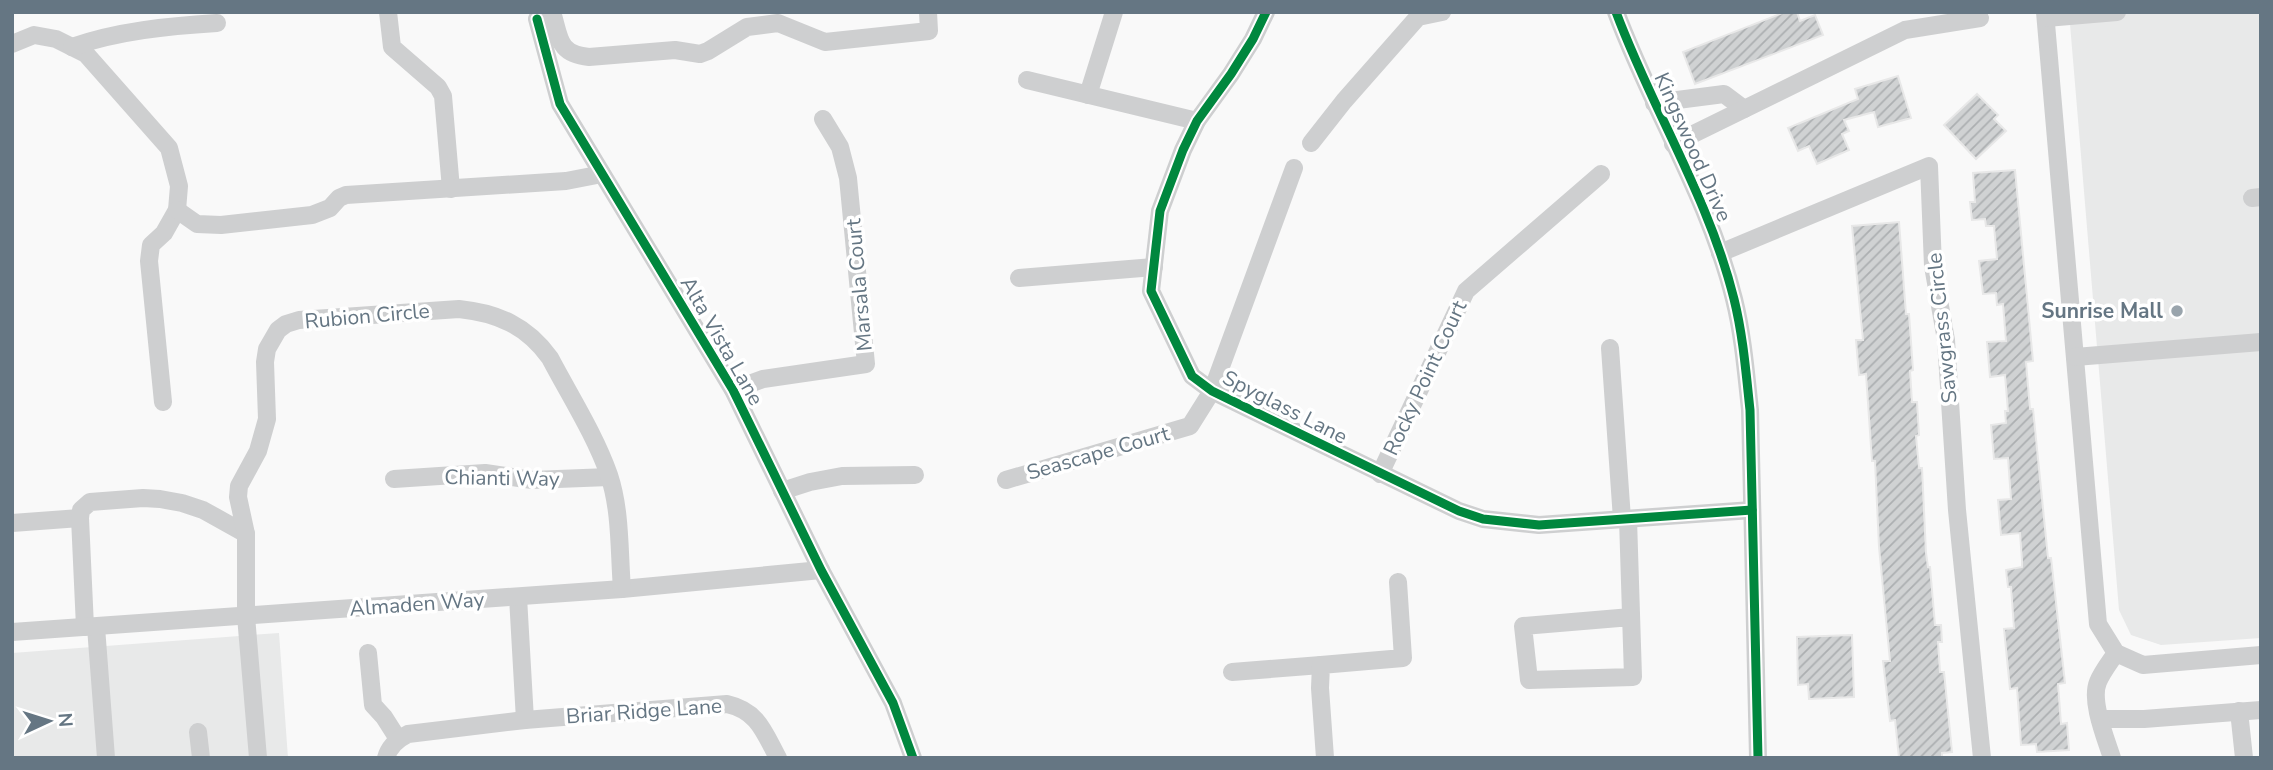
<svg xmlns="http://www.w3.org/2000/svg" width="2273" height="770" font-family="'Nunito Sans',sans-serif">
<defs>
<pattern id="building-hatch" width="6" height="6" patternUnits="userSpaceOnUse" patternTransform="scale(1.75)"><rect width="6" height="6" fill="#d0d2d3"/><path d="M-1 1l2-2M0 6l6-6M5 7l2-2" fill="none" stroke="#acafb1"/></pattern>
</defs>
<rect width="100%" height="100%" fill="#f9f9f9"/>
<g fill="#e8e9e9">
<path d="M 2069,12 L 2261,12 L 2261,638 L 2161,645 L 2131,635 L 2119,610 Z"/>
<path d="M 279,633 L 288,758 L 12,758 L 12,653 Z"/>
</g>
<g fill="url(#building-hatch)" stroke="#e8e8e8" stroke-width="2">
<path d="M 1785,12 L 1797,12 L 1800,21 L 1815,15 L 1823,35 L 1695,84 L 1683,52 Z"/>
<path d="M 1898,76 L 1911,118 L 1878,127 L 1874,112 L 1844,120 L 1849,131 L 1842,134 L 1849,150 L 1817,164 L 1809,146 L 1798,151 L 1788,128 L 1858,99 L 1855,89 Z"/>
<path d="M 1977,94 L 1998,115 L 1994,119 L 2006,131 L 1976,159 L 1944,125 Z"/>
<path d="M 2015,170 L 2033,361 L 2026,362 L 2030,409 L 2033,409 L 2048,558 L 2051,558 L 2065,683 L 2058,684 L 2061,724 L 2067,723 L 2069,750 L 2037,752 L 2036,744 L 2021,745 L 2017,688 L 2010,689 L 2004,629 L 2014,628 L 2011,587 L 2008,587 L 2006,570 L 2022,567 L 2022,561 L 2020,533 L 2001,535 L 1998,500 L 2011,499 L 2008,458 L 1994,459 L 1991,425 L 2006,423 L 2005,411 L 2008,411 L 2005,375 L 1990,377 L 1987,342 L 2006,341 L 2003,304 L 1997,305 L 1996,293 L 1983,294 L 1979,261 L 1997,259 L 1994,226 L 1986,226 L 1985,219 L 1972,220 L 1970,202 L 1975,202 L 1973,173 Z"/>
<path d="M 1899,222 L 1906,314 L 1909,314 L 1913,370 L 1910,371 L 1912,402 L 1917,402 L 1919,435 L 1916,436 L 1919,468 L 1922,468 L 1926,553 L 1928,567 L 1930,567 L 1935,625 L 1941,625 L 1942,642 L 1938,642 L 1940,672 L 1944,672 L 1952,752 L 1942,753 L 1942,758 L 1899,758 L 1895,720 L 1890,721 L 1883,661 L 1890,661 L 1879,547 L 1875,461 L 1872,461 L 1866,374 L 1859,375 L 1856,340 L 1863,340 L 1852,226 Z"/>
<path d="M 1852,635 L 1854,697 L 1809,699 L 1808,684 L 1798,685 L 1797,637 Z"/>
</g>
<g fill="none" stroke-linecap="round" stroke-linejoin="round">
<g stroke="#cecfd0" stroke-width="18">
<path d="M 388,12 L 392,47 L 438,87 L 443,96 L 451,189"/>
<path d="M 552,12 C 560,37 557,54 589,57 L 675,50 L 700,54 L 708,51 L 747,27 L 778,23 L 825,42 L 929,31 L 928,12"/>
<path d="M 1266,12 L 1253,39 L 1231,74 L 1197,121 L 1183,150 L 1160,211 L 1151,291 L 1192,376 L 1212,391 L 1459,511 L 1483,519 L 1539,525 L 1752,510"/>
<path d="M 1616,12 C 1652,109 1709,198 1734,299 C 1743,335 1746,373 1750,410 L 1758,758"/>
<path d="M 2045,12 L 2098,624 L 2116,653 L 2143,665 L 2261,655"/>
<path d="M 2046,18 L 2117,12"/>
<path d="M 537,19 L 560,104 L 733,390 L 821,570 L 893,703 L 913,758"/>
<path d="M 12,44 L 34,35 L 56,39 L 86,54 L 169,148 L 179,186 L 177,210 L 164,233 L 151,245 L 149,261 L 163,402"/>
<path d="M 72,47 C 117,31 169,26 217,23"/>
<path d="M 1027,80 L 1197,121"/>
<path d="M 1088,95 L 1114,12"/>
<path d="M 1654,103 L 1724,94 L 1744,109"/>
<path d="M 1311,143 L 1344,101 L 1418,17 L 1442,12"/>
<path d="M 1673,144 L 1905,30 L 1980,18"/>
<path d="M 2252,198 L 2261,197"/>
<path d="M 177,210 L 197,224 L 221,225 L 312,215 L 330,208 L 339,198 L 346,195 L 566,181 L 602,174"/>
<path d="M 1720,253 L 1929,166 L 1933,266 L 1946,340 L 1957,510 L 1982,758"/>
<path d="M 1019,278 L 1154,267"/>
<path d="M 1610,348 L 1622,519"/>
<path d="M 2075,357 L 2261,342"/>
<path d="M 733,390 L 763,379 L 866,364 L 848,178 L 840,147 L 823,119"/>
<path d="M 1380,474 L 1466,291 L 1601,174"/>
<path d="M 394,479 L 485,473 L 532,480 L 609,477"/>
<path d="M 1006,480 L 1190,426 L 1212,391 L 1294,168"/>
<path d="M 782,491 L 810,482 L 842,476 L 915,475"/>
<path d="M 1628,519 L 1633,677 L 1529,680 L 1523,626 L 1631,617"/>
<path d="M 12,523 L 80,518"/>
<path d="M 518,597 L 525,720"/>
<path d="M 85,627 L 80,518 L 81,510 L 90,502 L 143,498 L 160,499 L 182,503 L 203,510 L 246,534"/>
<path d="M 96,627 L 106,758"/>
<path d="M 12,632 L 622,589 L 821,570"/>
<path d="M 368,653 L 373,705 L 384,717 L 398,739"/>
<path d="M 1232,672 L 1321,665"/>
<path d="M 2239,711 L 2244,758"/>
<path d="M 2100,719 L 2144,719 L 2261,710"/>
<path d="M 198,732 L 201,758"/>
<path d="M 258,758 L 246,616 L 246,534 L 238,497 L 239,486 L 258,451 L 267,419 L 265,362 L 267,349 L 278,330 L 286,324 L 299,320 L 459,309 C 498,313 527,326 550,358 C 570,396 595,435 609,475 C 621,511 619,552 622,589"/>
<path d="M 386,758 C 389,746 398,739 408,734 L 525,720 L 727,704 C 758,711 764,732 778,758"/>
<path d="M 1325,758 L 1320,688 L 1321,665 L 1403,658 L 1398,582"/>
<path d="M 2112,758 C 2106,739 2090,701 2098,682 C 2102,672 2110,662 2116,653"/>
</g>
<defs>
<g id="cycleway">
<path d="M 1266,12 L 1253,39 L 1231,74 L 1197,121 L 1183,150 L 1160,211 L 1151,291 L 1192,376 L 1212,391 L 1459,511 L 1483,519 L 1539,525 L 1752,510"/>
<path d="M 1616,12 C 1652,109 1709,198 1734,299 C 1743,335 1746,373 1750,410 L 1758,758"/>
<path d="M 537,19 L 560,104 L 733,390 L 821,570 L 893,703 L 913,758"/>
</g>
</defs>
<use href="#cycleway" stroke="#fff" stroke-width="13"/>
<use href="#cycleway" stroke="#00873e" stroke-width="9"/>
</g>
<circle fill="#99a4ac" stroke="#fff" stroke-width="2.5" cx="2177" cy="311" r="7"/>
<g text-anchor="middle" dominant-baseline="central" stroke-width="7" stroke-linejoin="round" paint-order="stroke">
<g font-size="21" fill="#657683" stroke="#fff">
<text transform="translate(1693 147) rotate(66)">Kingswood Drive</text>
<text transform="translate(859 285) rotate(-95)">Marsala Court</text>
<text transform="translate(367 316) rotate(-5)">Rubion Circle</text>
<text transform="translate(1942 328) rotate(-96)">Sawgrass Circle</text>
<text transform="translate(722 341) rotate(60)">Alta Vista Lane</text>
<text transform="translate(1425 378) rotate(-65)">Rocky Point Court</text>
<text transform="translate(1285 407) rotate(27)">Spyglass Lane</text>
<text transform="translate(1098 453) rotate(-16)">Seascape Court</text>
<text transform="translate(502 478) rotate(1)">Chianti Way</text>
<text transform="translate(417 604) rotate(-4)">Almaden Way</text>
<text transform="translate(644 711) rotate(-4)">Briar Ridge Lane</text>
</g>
<g font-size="21" font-weight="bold" fill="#657683" stroke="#fff" text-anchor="end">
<text x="2163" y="311">Sunrise Mall</text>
</g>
</g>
<rect width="2273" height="770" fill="none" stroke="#657683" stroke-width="28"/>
<g transform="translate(49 721) rotate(86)" stroke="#ffffff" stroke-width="5" paint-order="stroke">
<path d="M0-5L12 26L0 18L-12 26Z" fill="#657683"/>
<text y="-10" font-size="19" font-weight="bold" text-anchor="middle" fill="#657683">N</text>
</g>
</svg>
